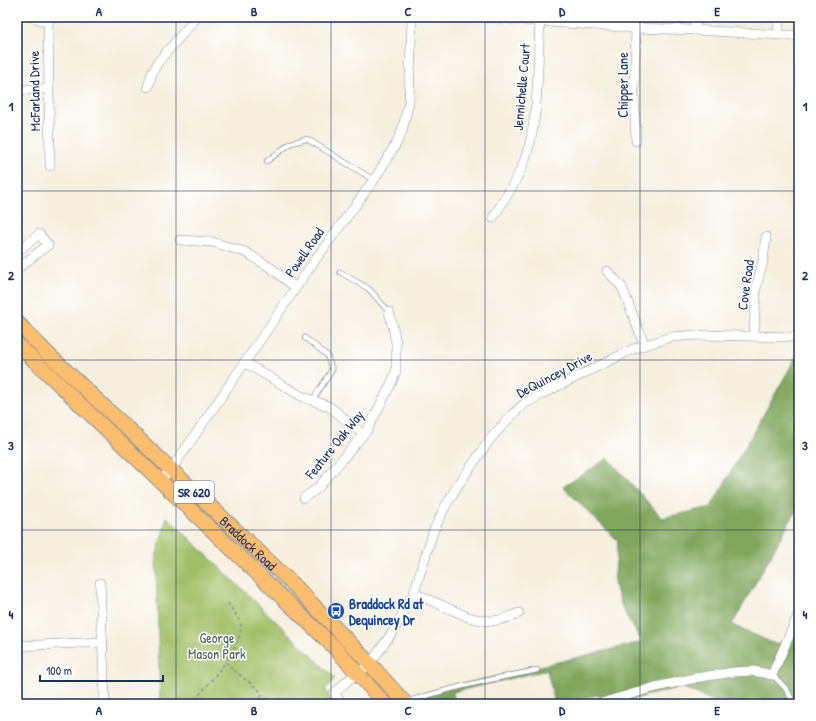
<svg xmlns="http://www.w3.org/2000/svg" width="816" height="721" font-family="'Patrick Hand',sans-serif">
<rect width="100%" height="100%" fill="#fff"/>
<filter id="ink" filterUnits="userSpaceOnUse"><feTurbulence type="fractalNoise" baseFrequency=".025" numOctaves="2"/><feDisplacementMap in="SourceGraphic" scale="8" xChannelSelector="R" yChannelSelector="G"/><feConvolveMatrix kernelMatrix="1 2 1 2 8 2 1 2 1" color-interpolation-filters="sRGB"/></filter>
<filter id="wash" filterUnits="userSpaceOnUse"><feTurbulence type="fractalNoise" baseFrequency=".012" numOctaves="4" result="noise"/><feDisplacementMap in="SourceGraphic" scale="16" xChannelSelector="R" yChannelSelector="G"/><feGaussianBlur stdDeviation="0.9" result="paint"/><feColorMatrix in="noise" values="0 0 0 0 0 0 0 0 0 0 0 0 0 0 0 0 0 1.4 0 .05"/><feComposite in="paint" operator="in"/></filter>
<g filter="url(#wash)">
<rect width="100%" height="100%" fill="#f6efde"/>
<path fill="#a1bf66" stroke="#5e7762" d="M 167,517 L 335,678 L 325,690 L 337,704 L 160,704 L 156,557 Z"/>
<path fill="#80a65b" stroke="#4e6a5c" d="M 799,352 L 799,505 L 732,625 L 775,644 L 798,638 L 799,637 L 799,704 L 715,704 L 713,701 L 681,687 L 612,704 L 606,704 L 598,695 L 555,704 L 547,670 L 453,692 L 455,704 L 426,704 L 418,695 L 642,642 L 623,610 L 614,582 L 618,541 L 563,487 L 608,458 L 662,518 L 711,507 Z"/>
</g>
<g filter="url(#ink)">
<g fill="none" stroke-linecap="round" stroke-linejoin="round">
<defs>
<g id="lane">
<path d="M 267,161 L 291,143 L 307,139 L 374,180"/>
<path d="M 340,272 L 369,289 L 389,312"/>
<path d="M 305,338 L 327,355 L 332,370 L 312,401"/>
<path d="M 772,675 C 782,684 790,691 793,704"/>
<path d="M 406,702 C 449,688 493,679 537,670"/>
</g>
<g id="street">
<path d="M 31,17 L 48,22"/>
<path d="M 480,17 L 636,28 L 694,30 L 799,36"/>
<path d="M 694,30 L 697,17"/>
<path d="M 778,34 L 779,17"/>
<path d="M 148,87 L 152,73 L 158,62 L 197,17"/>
<path d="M 17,90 L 48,89"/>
<path d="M 636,141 L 634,93 L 636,28"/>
<path d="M 50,166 L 48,22 L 51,17"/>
<path d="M 493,218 C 504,200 516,182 524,162 C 540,120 537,66 540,21"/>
<path d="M 180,240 L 212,242 L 245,252 L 271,268 L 296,288"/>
<path d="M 17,252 L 39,234 L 48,245 L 17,269"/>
<path d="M 607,271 L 622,287 L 644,344"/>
<path d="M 754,336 L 756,288 L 763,261 L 766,237"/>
<path d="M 244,362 L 301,396 L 330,407 L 363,434"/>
<path d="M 160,480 L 171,470 L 315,260 L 374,180 L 396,144 L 402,131 L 409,102 L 412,17"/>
<path d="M 304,498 L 318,488 L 368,429 L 392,382 L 396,371 L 396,343 L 393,327 L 389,312"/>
<path d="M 100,583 L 105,704"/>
<path d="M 414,593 L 468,617 C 489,623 499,622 519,613"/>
<path d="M 17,646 L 103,642"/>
<path d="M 343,704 L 334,694 L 347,681 L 370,664 L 394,630 L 414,593 L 433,532 L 445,507 L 458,485 L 491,438 L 512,415 L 524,404 L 540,395 L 633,349 L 671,337 L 698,335 L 799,337"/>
<path d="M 598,704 L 652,688 L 695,678 L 734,672 L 754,671 L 772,675 L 799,613"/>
</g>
<g id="primary">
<path id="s1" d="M 17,322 L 46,352 L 293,584 L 370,664 L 406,704"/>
<path d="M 17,344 L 305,619 L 335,648 L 385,704"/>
</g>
</defs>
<use href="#lane" stroke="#888f9e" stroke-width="6"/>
<use href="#street" stroke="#888f9e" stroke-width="10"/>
<use href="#primary" stroke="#888f9e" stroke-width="16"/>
<g stroke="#888f9e" stroke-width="1.5" stroke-dasharray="3 3" stroke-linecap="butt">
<path d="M 228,603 C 231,609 236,614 239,620 C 246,633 232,650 226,662 L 231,668 L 259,690 L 262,696 L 274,704"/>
<path d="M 192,704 L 226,662"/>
<path d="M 255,704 L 262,696"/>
<path d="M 322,704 L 329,699"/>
</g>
<use href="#lane" stroke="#fff" stroke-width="4.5"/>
<use href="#street" stroke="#fff" stroke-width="9"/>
<use href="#primary" stroke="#fbbd6e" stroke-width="14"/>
</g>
</g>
<path fill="none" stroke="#1b2f5e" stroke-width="1" stroke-opacity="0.55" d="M 176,17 L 176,704M 331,17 L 331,704M 485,17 L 485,704M 640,17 L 640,704M 17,191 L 799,191M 17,360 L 799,360M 17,530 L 799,530"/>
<defs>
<symbol id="bus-disc" viewBox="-11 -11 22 22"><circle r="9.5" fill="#1a4fb4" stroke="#fff"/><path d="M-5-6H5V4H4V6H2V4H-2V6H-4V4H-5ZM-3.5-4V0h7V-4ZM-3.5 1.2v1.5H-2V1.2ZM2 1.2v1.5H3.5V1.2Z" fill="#fff"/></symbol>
</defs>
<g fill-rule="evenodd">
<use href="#bus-disc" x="326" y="601" width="20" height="20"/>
</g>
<g text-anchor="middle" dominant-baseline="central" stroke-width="3" stroke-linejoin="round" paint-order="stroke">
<rect fill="#fff" stroke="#5f6d8e" stroke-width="1" x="174" y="481" width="40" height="22" rx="3"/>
<g font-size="13" font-weight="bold" fill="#1b2f5e">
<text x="194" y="492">SR 620</text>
</g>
<g font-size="14" fill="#1b2f5e" stroke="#fff">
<text transform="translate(622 85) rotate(-90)">Chipper Lane</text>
<text transform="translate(521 87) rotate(-85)">Jennichelle Court</text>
<text transform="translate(34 91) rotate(-91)">McFarland Drive</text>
<text transform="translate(304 252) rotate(-55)">Powell Road</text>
<text transform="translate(745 285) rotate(-82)">Cove Road</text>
<text transform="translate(554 374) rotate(-28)">DeQuincey Drive</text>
<text transform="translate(334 444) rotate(-51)">Feature Oak Way</text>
<text stroke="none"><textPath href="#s1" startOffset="320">Braddock Road</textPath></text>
</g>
<g font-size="14" font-weight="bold" fill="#164399" stroke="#fff" text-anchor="start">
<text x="349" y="603">Braddock Rd at<tspan x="349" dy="16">Dequincey Dr</tspan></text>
</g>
<g font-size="14" fill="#4a6161" stroke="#fff">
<text x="217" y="637">George<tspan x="217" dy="16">Mason Park</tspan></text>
</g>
</g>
<rect width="816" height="721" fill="none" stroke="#fff" stroke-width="44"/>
<path d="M40 675v6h123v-6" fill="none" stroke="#1b2f5e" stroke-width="2"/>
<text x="46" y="675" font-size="12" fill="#1b2f5e" stroke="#ffffff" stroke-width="3" paint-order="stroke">100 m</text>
<rect x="22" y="22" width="772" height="677" fill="none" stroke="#1b2f5e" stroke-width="1.5"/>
<g font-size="13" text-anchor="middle" font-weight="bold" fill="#1b2f5e">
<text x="99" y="16">A</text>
<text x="254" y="16">B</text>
<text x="408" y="16">C</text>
<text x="562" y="16">D</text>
<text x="717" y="16">E</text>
<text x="11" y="111">1</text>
<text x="805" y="111">1</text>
<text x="11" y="280">2</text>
<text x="805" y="280">2</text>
<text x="11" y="450">3</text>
<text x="805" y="450">3</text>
<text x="11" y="619">4</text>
<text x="805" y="619">4</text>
<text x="99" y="715">A</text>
<text x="254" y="715">B</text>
<text x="408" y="715">C</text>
<text x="562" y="715">D</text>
<text x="717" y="715">E</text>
</g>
</svg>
